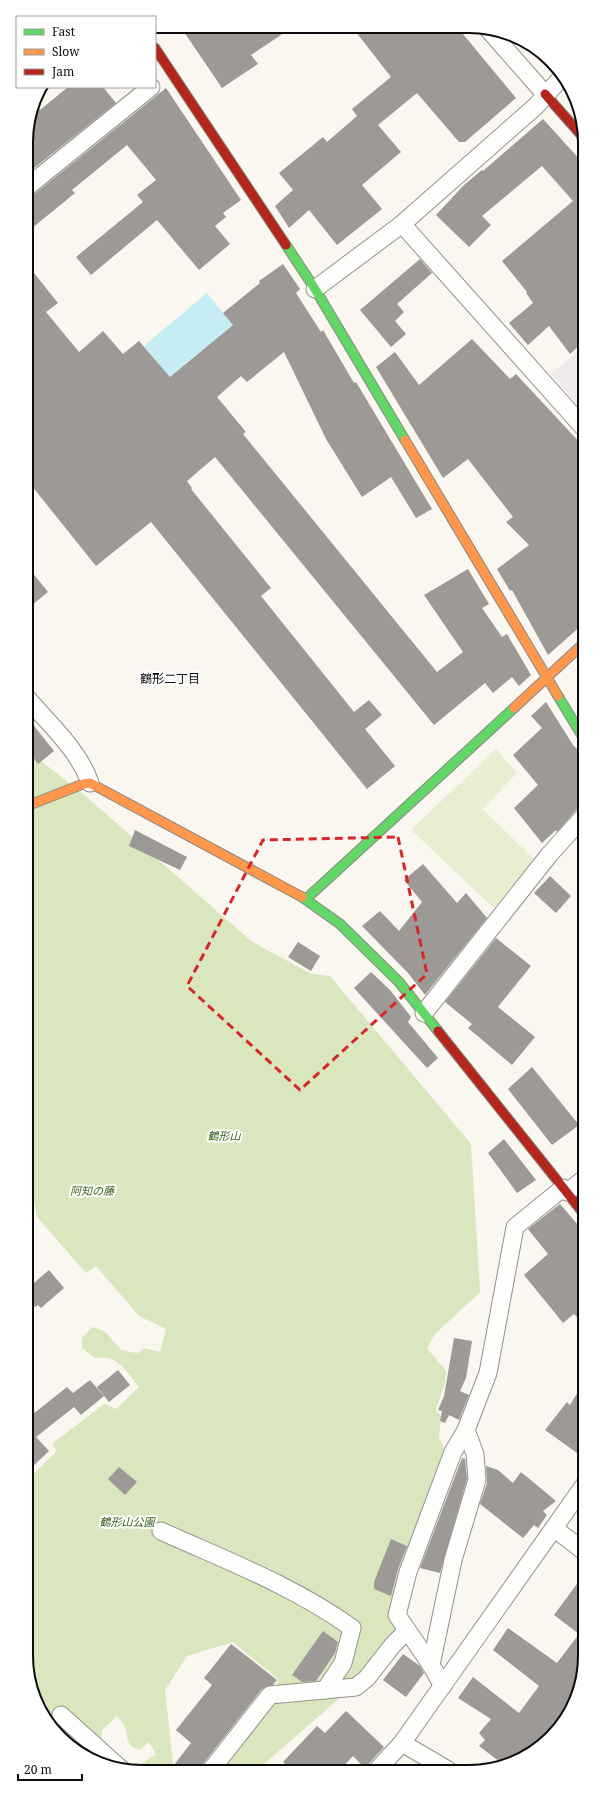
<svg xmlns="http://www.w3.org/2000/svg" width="611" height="1798" font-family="'Noto Serif','Noto Sans JP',serif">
<rect width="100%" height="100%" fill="#faf6f0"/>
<path fill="#f0eaed" d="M 583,347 L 583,404 L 579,407 L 551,374 Z"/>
<path fill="#e8eed0" d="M 496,749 L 517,773 L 483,809 L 534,859 L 494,908 L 411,830 Z"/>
<path fill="#dae6be" d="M 27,750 L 83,794 L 251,941 L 311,974 L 330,976 L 471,1144 L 480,1292 L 435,1334 L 427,1348 L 446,1371 L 445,1383 L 436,1410 L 441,1416 L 439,1437 L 444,1448 L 391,1613 L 401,1630 L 377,1662 L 334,1703 L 257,1770 L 215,1770 L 276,1691 L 278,1679 L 233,1642 L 187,1656 L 165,1690 L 173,1763 L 170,1770 L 138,1770 L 137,1767 L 156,1754 L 149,1742 L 140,1750 C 123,1744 130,1739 125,1727 C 124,1723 119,1719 117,1716 L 102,1730 L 101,1757 L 103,1761 L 60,1738 L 28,1679 L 28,1479 L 57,1451 L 52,1444 L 104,1404 L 116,1409 L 139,1387 C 126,1371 118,1354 95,1358 L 82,1348 L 82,1338 L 92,1327 C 112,1332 109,1340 122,1350 C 126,1352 133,1352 138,1353 L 144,1348 L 160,1352 L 166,1329 L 139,1316 L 96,1266 L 86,1273 L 37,1217 L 28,1171 Z"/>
<path fill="#c6ecf4" d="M 207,293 L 233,325 L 170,377 L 144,346 Z"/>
<g fill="#9c9996">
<path d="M 180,26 L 219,26 L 293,27 L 251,55 L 258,64 L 222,88 Z"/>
<path d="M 352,27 L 458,28 L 516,98 L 465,142 L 459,142 L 417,93 L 378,125 L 401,152 L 362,185 L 382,209 L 337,245 L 309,210 L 289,228 L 275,206 L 293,190 L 279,173 L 323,137 L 327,142 L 357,116 L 352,109 L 391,77 Z"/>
<path d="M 68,87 L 103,87 L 116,103 L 33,169 L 26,160 L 26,134 L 35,103 L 40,110 Z"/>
<path d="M 166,88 L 241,200 L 223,213 L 226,217 L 215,226 L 230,244 L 199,270 L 157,220 L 91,275 L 76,257 L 143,202 L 137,195 L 156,180 L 127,145 L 72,190 L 75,193 L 26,233 L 26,198 L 32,196 Z"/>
<path d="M 543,119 L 583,163 L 583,342 L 570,354 L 549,326 L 528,345 L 509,323 L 533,303 L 526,293 L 527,292 L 502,261 L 573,201 L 542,166 L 482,216 L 491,225 L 469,247 L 436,215 L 464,185 L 482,170 L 483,171 Z"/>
<path d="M 420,259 L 432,273 L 397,304 L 404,312 L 395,321 L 406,334 L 391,347 L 360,310 Z"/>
<path d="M 26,263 L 58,303 L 46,312 L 79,352 L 103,331 L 123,354 L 139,341 L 170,377 L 233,325 L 223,313 L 260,283 L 259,281 L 283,264 L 300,289 L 296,293 L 321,332 L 323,330 L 354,383 L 356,382 L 432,509 L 416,518 L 391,477 L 362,497 L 326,439 L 284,352 L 247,382 L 241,376 L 217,397 L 246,432 L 243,434 L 437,672 L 463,652 L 424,595 L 468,569 L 489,604 L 482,608 L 502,637 L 507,634 L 531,675 L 519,686 L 512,677 L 493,693 L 485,683 L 434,725 L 215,457 L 187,481 L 192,488 L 191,489 L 271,588 L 261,596 L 354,712 L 369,700 L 382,715 L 365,729 L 395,766 L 367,789 L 151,522 L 96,566 L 27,480 Z"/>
<path d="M 472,339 L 510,379 L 516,374 L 583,446 L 583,624 L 548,655 L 512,590 L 510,591 L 497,569 L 529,545 L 506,522 L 513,517 L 468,459 L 443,478 L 376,367 L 395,352 L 419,385 Z"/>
<path d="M 27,566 L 48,592 L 27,609 Z"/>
<path d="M 546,702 L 573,745 L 578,750 L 584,751 L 584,806 L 577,809 L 557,832 L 556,830 L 542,843 L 514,808 L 538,785 L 513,755 L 542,728 L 531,716 Z"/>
<path d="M 27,717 L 54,751 L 38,764 L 27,749 Z"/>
<path d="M 135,830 L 187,857 L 180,870 L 129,846 Z"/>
<path d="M 423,864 L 457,903 L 466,893 L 487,918 L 425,995 L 408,973 L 362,926 L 380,911 L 399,931 L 422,902 L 404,880 Z"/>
<path d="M 550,876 L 571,896 L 556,913 L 534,893 Z"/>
<path d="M 496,938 L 531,966 L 498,1007 L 535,1037 L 512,1065 L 468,1028 L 472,1024 L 445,1002 Z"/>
<path d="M 298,942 L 320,956 L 311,971 L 288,957 Z"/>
<path d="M 371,972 L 390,990 L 411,1017 L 408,1022 L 438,1058 L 427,1068 L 354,988 Z"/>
<path d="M 532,1067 L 579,1125 L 552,1145 L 508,1089 Z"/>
<path d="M 504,1139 L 536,1180 L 517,1193 L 488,1153 Z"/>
<path d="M 560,1204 L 584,1232 L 584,1324 L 574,1314 L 563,1323 L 524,1275 L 548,1254 L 528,1229 Z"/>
<path d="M 49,1270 L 64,1288 L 41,1308 L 38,1305 L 35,1307 L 28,1298 L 28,1288 Z"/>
<path d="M 454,1338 L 472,1341 L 466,1378 L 460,1391 L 469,1395 L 459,1420 L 449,1415 L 445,1423 L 440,1421 L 442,1411 L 438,1410 L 444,1396 Z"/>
<path d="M 118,1370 L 130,1385 L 109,1402 L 97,1387 Z"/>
<path d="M 90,1380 L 104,1396 L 81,1415 L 74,1407 L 36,1437 L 49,1451 L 28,1471 L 28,1418 L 67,1387 L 73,1393 Z"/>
<path d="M 584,1382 L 584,1458 L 545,1430 L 567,1402 L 570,1405 Z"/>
<path d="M 462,1458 L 465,1459 L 467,1479 L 440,1573 L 420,1568 Z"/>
<path d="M 486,1466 L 498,1470 L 513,1483 L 521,1472 L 556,1501 L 543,1511 L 547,1515 L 538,1528 L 534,1525 L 523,1538 L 480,1504 L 487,1483 Z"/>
<path d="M 119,1467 L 137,1482 L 125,1495 L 108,1479 Z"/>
<path d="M 391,1539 L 407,1546 L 398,1569 L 391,1596 L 374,1589 L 374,1582 Z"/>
<path d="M 585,1573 L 585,1663 L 578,1691 L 533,1752 L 527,1756 L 504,1765 L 479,1746 L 485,1740 L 479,1733 L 491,1719 L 458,1698 L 473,1677 L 519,1713 L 539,1686 L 493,1650 L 508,1628 L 557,1663 L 579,1634 L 554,1615 Z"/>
<path d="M 323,1631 L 338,1642 L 335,1653 L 316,1681 L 302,1682 L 292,1675 Z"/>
<path d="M 231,1644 L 277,1680 L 273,1685 L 262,1689 L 203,1764 L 201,1770 L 170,1770 L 191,1743 L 176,1730 L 212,1685 L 204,1678 Z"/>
<path d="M 403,1654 L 420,1666 L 424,1673 L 406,1697 L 383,1680 Z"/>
<path d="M 346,1711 L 384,1747 L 365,1768 L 353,1756 L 340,1770 L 292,1770 L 283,1762 L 317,1726 L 325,1733 Z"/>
</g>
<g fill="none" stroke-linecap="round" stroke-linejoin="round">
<defs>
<g id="street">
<path d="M 487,28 L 545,94"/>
<path d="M 26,188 L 151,87"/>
<path d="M 402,224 L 583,427"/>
<path d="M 315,289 L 402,224 L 536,106 L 561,78"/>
<path d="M 27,698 C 49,724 79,750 90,783"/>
<path d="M 424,1013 L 549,855 L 584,816"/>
<path d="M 567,1192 L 584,1179"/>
<path d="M 555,1529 L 585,1552"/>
<path d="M 161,1531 C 225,1560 294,1586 352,1628 L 343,1663 L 325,1690"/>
<path d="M 431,1665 L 397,1615 L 408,1572 L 453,1452 L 466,1430"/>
<path d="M 443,1686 L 431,1665 L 453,1560 L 477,1480 L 475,1454 L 466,1430 L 488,1373 L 515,1227 L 563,1188"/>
<path d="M 61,1715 L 122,1770"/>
<path d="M 402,1743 L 448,1770"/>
<path d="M 211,1770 L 270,1695 L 356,1687 L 367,1678 L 392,1646 L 407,1630"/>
<path d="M 377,1770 L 402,1743 L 585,1484"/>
</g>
<g id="fast">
<path d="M 286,245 L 315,289 L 405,440"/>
<path d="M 558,696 L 584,739"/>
<path d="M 302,897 L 340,924 L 399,982 L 438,1031"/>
<path d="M 306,899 L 514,708"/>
</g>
<g id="slow">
<path d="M 405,440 L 558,696"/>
<path d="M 514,708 L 583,644"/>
<path d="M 27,806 L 83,784 L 90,783 L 302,897"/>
</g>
<g id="jam">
<path d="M 155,48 L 286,245"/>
<path d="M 545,94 L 583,137"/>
<path d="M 438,1031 L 584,1214"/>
</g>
</defs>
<use href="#street" stroke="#93918f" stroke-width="19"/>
<use href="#fast" stroke="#8a8885" stroke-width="11"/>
<use href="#slow" stroke="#8a8885" stroke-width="11"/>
<use href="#jam" stroke="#8a8885" stroke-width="11"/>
<use href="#street" stroke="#fefefd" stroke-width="17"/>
<use href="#fast" stroke="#63d668" stroke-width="9"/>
<use href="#slow" stroke="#ff974d" stroke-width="9"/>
<use href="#jam" stroke="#b3261e" stroke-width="9"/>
</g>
<path fill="none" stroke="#d62828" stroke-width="3" stroke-dasharray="8 5" stroke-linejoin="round" d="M 398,837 L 427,974 L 300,1090 L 187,986 L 263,840 Z"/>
<g text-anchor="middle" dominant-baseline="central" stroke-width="4" stroke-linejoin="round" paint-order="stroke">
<g font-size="11" font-style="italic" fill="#38621d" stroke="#fff">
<text x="224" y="1135">鶴形山</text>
<text x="92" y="1190">阿知の藤</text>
<text x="127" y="1521">鶴形山公園</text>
</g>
<g font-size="12" fill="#0c0c0c" stroke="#fff">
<text x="170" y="678">鶴形二丁目</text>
</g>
</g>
<path d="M0 0H611V1798H0ZM142 33H469A109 109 0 0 1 578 142V1656A109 109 0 0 1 469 1765H142A109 109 0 0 1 33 1656V142A109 109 0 0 1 142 33Z" fill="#fff" fill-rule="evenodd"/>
<path fill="none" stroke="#0c0c0c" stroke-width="2" d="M142 33H469A109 109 0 0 1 578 142V1656A109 109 0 0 1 469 1765H142A109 109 0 0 1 33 1656V142A109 109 0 0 1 142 33Z"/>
<rect x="16" y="16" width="140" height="72" fill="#ffffff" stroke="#9e9e9e"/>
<rect x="24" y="29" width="20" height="6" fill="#63d668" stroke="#9e9e9e"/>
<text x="52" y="36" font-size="12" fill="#0c0c0c">Fast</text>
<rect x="24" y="49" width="20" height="6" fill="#ff974d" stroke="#9e9e9e"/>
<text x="52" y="56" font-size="12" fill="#0c0c0c">Slow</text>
<rect x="24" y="69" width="20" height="6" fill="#b3261e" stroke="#9e9e9e"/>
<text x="52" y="76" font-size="12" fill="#0c0c0c">Jam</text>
<path d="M18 1774v6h64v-6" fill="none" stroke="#0c0c0c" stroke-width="2"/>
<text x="24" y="1774" font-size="12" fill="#0c0c0c" stroke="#ffffff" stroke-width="3" paint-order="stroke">20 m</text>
</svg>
